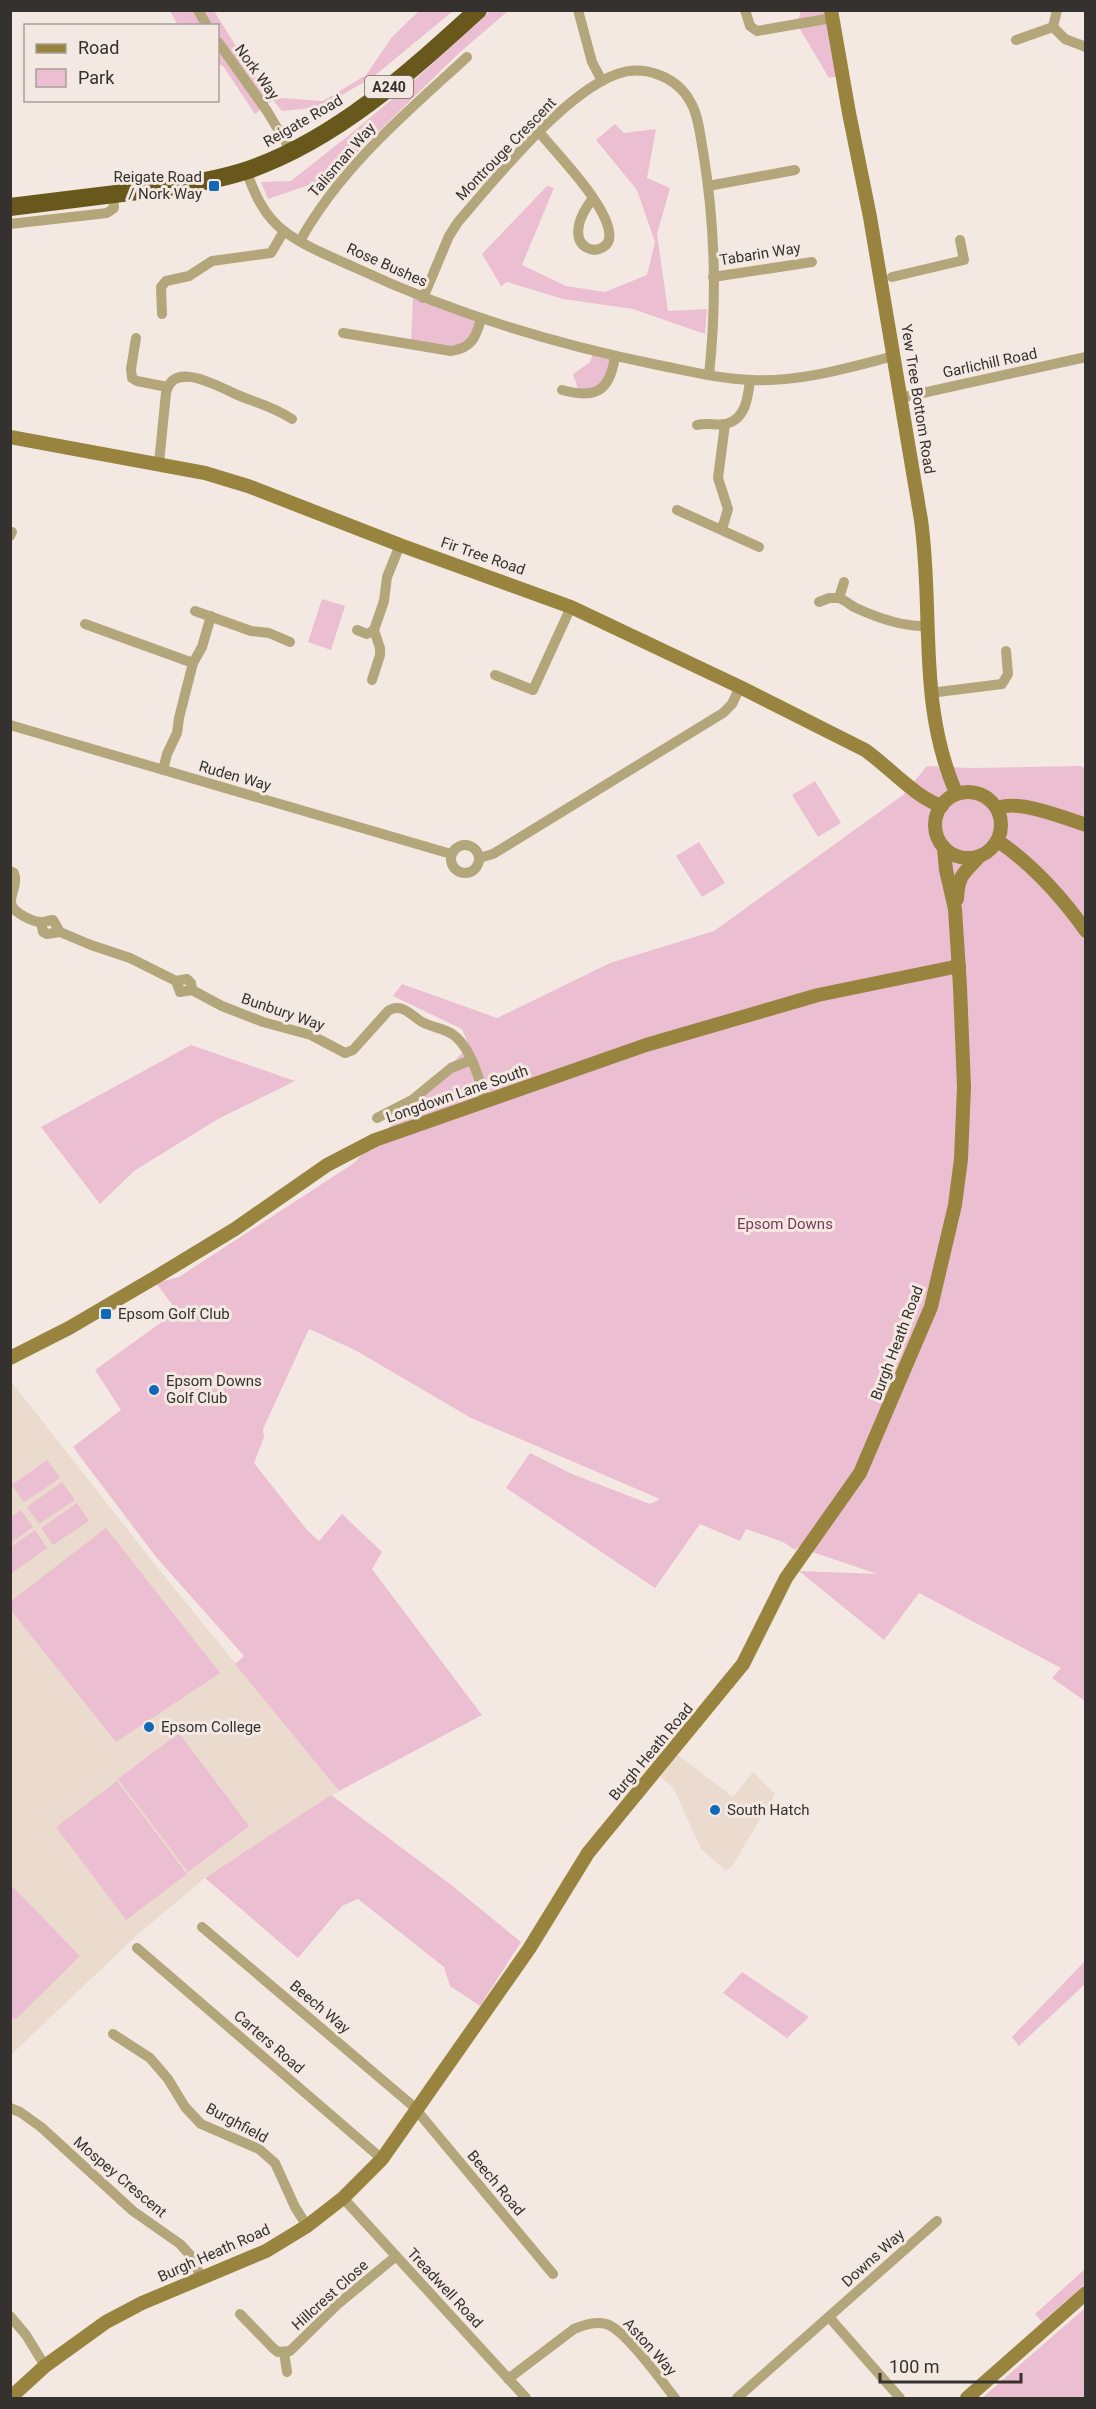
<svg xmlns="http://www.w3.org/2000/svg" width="1096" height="2409" font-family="Roboto,sans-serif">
<rect width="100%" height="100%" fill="#f3e9e2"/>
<g fill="#ebdbce">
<path d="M 10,1380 L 157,1567 L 339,1791 L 205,1878 L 137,1935 L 11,2055 Z"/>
<path d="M 678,1755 L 733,1797 L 753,1772 L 775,1794 L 733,1865 L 726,1871 L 701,1849 L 673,1787 L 660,1777 Z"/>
</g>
<g fill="#ecbed1">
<path d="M 170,11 L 214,11 L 253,73 L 280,98 L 323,101 L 366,75 L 392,37 L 419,11 L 453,11 L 373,77 L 321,107 L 282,111 L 273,100 L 255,114 L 223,66 L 218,63 L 218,26 L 178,25 Z"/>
<path d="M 490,11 L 508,11 L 458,54 L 332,177 L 268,199 L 261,182 L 291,181 L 353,132 L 418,77 Z"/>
<path d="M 801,11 L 831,11 L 843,75 L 829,78 L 797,24 Z"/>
<path d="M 615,124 L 624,133 L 656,129 L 647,178 L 670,188 L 657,234 L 668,311 L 707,309 L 705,334 L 633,309 L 563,299 L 507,282 L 501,286 L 482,254 L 547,186 L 554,188 L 522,265 L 566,286 L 605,292 L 647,275 L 655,242 L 637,190 L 596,140 Z"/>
<path d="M 413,294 L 481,319 L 468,347 L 411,345 Z"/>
<path d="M 594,350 L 615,356 L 609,381 L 580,395 L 573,374 L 590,362 Z"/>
<path d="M 322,599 L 345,606 L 331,650 L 308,642 Z"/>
<path d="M 927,766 L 970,768 L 1080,766 L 1085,768 L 1085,1701 L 1052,1678 L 1061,1668 L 919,1593 L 884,1640 L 799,1571 L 877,1574 L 798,1547 L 795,1550 L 783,1542 L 746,1529 L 740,1541 L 700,1524 L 655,1588 L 506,1488 L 530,1453 L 572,1474 L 650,1504 L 660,1499 L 471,1418 L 355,1350 L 309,1329 L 263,1429 L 264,1437 L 254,1463 L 307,1530 L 319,1541 L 342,1514 L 382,1552 L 372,1569 L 482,1715 L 339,1791 L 235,1664 L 244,1656 L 156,1557 L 73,1447 L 121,1410 L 95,1370 L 177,1311 L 156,1283 L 179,1277 L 354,1163 L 469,1046 L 462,1029 L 393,996 L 402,984 L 497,1018 L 610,963 L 714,931 L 903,795 Z"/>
<path d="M 815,781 L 841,823 L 818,837 L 792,795 Z"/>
<path d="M 699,842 L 725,883 L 702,897 L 676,856 Z"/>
<path d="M 191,1045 L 295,1081 L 218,1119 L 134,1171 L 100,1204 L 41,1127 Z"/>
<path d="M 47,1460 L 60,1478 L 24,1502 L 12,1485 Z"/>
<path d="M 62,1482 L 75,1500 L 39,1524 L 27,1507 Z"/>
<path d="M 77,1503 L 89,1521 L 53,1545 L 41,1528 Z"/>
<path d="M 21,1510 L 33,1527 L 11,1543 L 11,1517 Z"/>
<path d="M 106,1528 L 220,1673 L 116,1742 L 10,1609 L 11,1601 Z"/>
<path d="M 35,1530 L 47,1548 L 12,1573 L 11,1547 Z"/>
<path d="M 179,1733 L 249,1826 L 188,1872 L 118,1779 Z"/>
<path d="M 117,1781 L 187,1874 L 126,1920 L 56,1827 Z"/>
<path d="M 331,1795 L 450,1884 L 521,1942 L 480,2006 L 450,1986 L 444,1967 L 358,1899 L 342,1906 L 298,1958 L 205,1878 Z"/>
<path d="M 11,1885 L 80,1956 L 15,2020 L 10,2015 Z"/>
<path d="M 1085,1961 L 1085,1984 L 1019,2046 L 1012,2037 Z"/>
<path d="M 742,1972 L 809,2017 L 787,2038 L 723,1993 Z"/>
<path d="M 1085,2269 L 1085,2284 L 1042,2322 L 1035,2314 Z"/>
<path d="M 1085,2308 L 1085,2398 L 982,2398 Z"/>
</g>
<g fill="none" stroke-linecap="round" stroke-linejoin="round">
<g stroke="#b3a67b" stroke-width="10">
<path d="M 198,10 L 207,26"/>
<path d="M 578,10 L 592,62 L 602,81"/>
<path d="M 745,10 L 750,26 L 757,31 L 832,18"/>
<path d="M 1053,27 L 1065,39 L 1086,47"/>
<path d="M 1016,40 L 1053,27 L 1057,10"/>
<path d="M 218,42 L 267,111 L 291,151"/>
<path d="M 539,132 C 559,156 604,202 609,231 C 615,263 550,255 593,198"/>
<path d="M 246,170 C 254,193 264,216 284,231 C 305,247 332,257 356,268 C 452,313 554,344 658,365 C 689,371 720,379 752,380 C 801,382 847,368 894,356"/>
<path d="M 708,186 L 795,170"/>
<path d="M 10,224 L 107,213 L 114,208 L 113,195"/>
<path d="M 300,241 C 341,167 406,113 467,57"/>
<path d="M 713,277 L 812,262"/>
<path d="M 892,277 L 964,260 L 960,240"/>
<path d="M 423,298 L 449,236 L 458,222 C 495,179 564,93 617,74 C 644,64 678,77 691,103 C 699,117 700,136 703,151 C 715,224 717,301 709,375"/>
<path d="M 162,314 L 161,287 L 166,281 L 189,276 L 212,261 L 271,253 L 284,231"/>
<path d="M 343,333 L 451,351 C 472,348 476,337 481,319"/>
<path d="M 136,338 L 131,369 L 132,378 L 137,381 L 167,387"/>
<path d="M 562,390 C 595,399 610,392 615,356"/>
<path d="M 900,398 L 1086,357"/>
<path d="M 697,425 C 707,422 716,426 726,424 C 746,419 748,397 750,380"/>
<path d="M 159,463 L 166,393 C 174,358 222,389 240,396 C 258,403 276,408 292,419"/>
<path d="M 677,510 L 759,547"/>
<path d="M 722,529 L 728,509 L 718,478 L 725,424"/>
<path d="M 10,536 L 12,532"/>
<path d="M 844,582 L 839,598 C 845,600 850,605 856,608 C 878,618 902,627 926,626"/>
<path d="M 819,602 L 829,598 L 839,598"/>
<path d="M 195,611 L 251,631 L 269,633 L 290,642"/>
<path d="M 85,624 L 193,663 L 179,718 L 177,733 L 167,754 L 163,770"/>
<path d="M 357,630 L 367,634 L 374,630"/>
<path d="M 193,663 L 202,647 L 211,616"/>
<path d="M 495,675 L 533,690 L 571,607"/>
<path d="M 372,680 L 380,655 L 380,648 L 374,630 L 384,601 L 387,577 L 400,545"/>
<path d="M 930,693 L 1002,684 L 1008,674 L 1006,651"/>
<path d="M 10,725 L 451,854"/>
<circle cx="465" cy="859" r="14"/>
<path d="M 479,858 L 493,854 L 723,713 L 732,704 L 740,687"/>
<path d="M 10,871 L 14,873 C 18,883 11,892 11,902 C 11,912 34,923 43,922 C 46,922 49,920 53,920 L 60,932"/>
<path d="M 41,922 L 43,932 L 47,934 L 60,932 L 91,945 L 130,958 L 176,981 L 187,979 L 191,983 L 192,990"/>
<path d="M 176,981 L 180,992 L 192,990 L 222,1006 L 263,1022 L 311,1035 L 345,1053 L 353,1050 L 388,1011 C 401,1002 411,1015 422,1022 C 432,1028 447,1028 456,1037 C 473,1052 479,1081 486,1101"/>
<path d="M 377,1118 L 412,1100 L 451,1068 L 471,1060"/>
<path d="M 202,1927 L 413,2106 L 553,2274"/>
<path d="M 137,1948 L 382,2159"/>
<path d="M 113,2034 L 150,2058 L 168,2079 L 185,2107 L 201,2124 L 259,2149 L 275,2163 L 295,2207 L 307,2226"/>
<path d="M 10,2108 L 20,2112 L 41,2127 L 133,2211 L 180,2244 L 191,2256 L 201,2277"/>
<path d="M 343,2198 L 526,2398"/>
<path d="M 240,2314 L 273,2348 L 278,2352 L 290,2351 L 338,2304 L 395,2257"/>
<path d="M 10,2316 L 26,2335 L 45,2366"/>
<path d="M 829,2317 L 900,2398"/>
<path d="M 284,2352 L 287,2372"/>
<path d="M 508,2379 L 574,2329 C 584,2325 595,2321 606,2324 C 624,2328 662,2382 675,2398"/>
<path d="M 737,2398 L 937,2221"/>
</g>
<g stroke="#98843f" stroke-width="14">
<path d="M 831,10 L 849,113 L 870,217 L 921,520 C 934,614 917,702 956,793"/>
<path d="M 10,437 L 205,473 L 248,486 L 400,545 L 571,607 L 740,687 L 865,750 C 888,766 916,798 942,806"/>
<circle cx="968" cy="825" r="33"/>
<path d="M 998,808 C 1018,799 1065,818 1086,825"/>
<path d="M 998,841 C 1033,865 1061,896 1086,931"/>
<path d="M 957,899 C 958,876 963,874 978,858"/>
<path d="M 10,1358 L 69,1328 L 156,1277 L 235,1229 L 327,1165 L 375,1140 L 646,1045 L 818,995 L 959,966"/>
<path d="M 10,2398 L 45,2366 L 106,2322 L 142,2303 L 266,2251 L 307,2226 L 343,2198 L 382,2159 L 529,1949 L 588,1853 L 743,1664 L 786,1578 L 860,1473 L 931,1307 L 955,1205 L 961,1159 L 964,1087 L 960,987 L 955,909 L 946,870 L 944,848"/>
<path d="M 967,2398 L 1086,2293"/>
</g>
<path stroke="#68581b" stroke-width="18" d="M 10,207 C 56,201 101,196 146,190 C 180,186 215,181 248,170 C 337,139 410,72 478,10"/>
</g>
<g fill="#1069b6" stroke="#f3e9e2" stroke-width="2">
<rect x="208" y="180" width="12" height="12" rx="3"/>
<rect x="100" y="1308" width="12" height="12" rx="3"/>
<circle cx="154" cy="1390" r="6"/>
<circle cx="149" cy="1727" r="6"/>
<circle cx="715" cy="1810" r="6"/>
</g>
<g text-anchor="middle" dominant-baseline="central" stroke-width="6" stroke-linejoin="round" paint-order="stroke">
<rect fill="#f3e9e2" stroke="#6d6864" stroke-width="1.5" x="365" y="76" width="48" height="22" rx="4.5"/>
<g font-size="14" font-weight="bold" fill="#34312e">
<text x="389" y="87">A240</text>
</g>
<g font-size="15" fill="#34312e" stroke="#f3e9e2">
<text transform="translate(257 72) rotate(54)">Nork Way</text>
<text transform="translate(303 121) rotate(-30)">Reigate Road</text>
<text transform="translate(506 149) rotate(-46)">Montrouge Crescent</text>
<text transform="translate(342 160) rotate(-49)">Talisman Way</text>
<text transform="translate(760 254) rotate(-9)">Tabarin Way</text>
<text transform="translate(387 265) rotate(24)">Rose Bushes</text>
<text transform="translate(990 363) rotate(-12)">Garlichill Road</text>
<text transform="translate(918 399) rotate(81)">Yew Tree Bottom Road</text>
<text transform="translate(483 556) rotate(19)">Fir Tree Road</text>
<text transform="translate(235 776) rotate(16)">Ruden Way</text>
<text transform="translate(283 1012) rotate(19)">Bunbury Way</text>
<text transform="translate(457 1094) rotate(-19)">Longdown Lane South</text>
<text transform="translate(897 1343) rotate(-69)">Burgh Heath Road</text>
<text transform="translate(651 1752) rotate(-50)">Burgh Heath Road</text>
<text transform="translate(320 2007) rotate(40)">Beech Way</text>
<text transform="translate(269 2042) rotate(41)">Carters Road</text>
<text transform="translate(237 2123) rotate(28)">Burghfield</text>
<text transform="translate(120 2177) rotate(40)">Mospey Crescent</text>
<text transform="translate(496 2183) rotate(50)">Beech Road</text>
<text transform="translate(214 2253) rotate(-24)">Burgh Heath Road</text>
<text transform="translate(873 2258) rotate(-42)">Downs Way</text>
<text transform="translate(445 2288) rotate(47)">Treadwell Road</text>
<text transform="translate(330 2295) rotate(-42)">Hillcrest Close</text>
<text transform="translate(650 2347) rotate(48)">Aston Way</text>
</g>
<g font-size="15" fill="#34312e" stroke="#f3e9e2" text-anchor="start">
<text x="202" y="177" text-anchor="end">Reigate Road<tspan x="202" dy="17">/ Nork Way</tspan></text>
<text x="118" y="1314">Epsom Golf Club</text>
<text x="166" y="1381">Epsom Downs<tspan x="166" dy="17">Golf Club</tspan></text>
<text x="161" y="1727">Epsom College</text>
<text x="727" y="1810">South Hatch</text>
</g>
<g font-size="15" fill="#7e3859" stroke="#f3e9e2">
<text x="785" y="1224">Epsom Downs</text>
</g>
</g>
<rect width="1096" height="2409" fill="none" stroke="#34312e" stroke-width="24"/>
<rect x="24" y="24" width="195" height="78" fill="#f3e9e2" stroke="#a79f9a" stroke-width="1.5"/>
<rect x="36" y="44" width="30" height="9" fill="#98843f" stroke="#a79f9a" stroke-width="1.5"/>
<text x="78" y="54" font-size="18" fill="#34312e">Road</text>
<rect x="36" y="69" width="30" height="18" fill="#ecbed1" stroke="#a79f9a" stroke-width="1.5"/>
<text x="78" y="84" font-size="18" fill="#34312e">Park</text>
<path d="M880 2373v9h141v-9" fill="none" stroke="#34312e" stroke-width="3"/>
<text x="889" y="2373" font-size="18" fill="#34312e" stroke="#f3e9e2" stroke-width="4.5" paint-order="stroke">100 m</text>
</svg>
